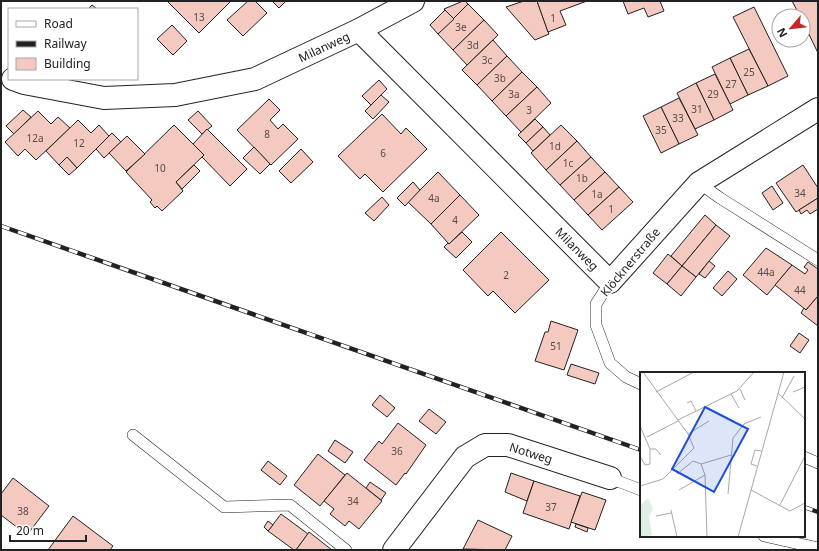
<svg xmlns="http://www.w3.org/2000/svg" width="819" height="551" font-family="'Noto Sans',sans-serif">
<rect width="100%" height="100%" fill="#fff"/>
<g fill="#f3c9c0" stroke="#222">
<path d="M 167,1 L 231,1 L 199,33 Z"/>
<path d="M 248,1 L 255,1 L 267,13 L 243,36 L 227,20 Z"/>
<path d="M 272,1 L 286,1 L 279,8 Z"/>
<path d="M 463,1 L 465,1 L 468,4 L 454,19 L 444,9 Z"/>
<path d="M 524,1 L 537,1 L 549,34 L 535,40 L 506,7 Z"/>
<path d="M 537,1 L 587,1 L 560,11 L 566,25 L 548,32 Z"/>
<path d="M 623,1 L 660,1 L 664,11 L 648,17 L 644,8 L 628,14 Z"/>
<path d="M 792,1 L 817,1 L 818,3 L 818,53 L 803,22 L 803,16 L 800,16 Z"/>
<path d="M 468,4 L 484,20 L 453,50 L 438,34 Z"/>
<path d="M 92,5 L 97,9 L 88,9 Z"/>
<path d="M 754,7 L 788,76 L 768,86 L 733,17 Z"/>
<path d="M 445,10 L 454,19 L 438,34 L 430,25 Z"/>
<path d="M 484,20 L 498,35 L 467,65 L 453,50 Z"/>
<path d="M 172,25 L 187,41 L 173,55 L 157,39 Z"/>
<path d="M 493,40 L 507,56 L 477,85 L 462,70 Z"/>
<path d="M 749,49 L 768,86 L 748,95 L 730,58 Z"/>
<path d="M 507,56 L 522,72 L 492,101 L 477,85 Z"/>
<path d="M 730,58 L 748,95 L 730,104 L 712,67 Z"/>
<path d="M 522,72 L 537,87 L 506,116 L 492,101 Z"/>
<path d="M 715,74 L 733,110 L 714,120 L 696,83 Z"/>
<path d="M 379,80 L 387,89 L 371,105 L 362,96 Z"/>
<path d="M 696,83 L 714,120 L 695,129 L 677,93 Z"/>
<path d="M 537,87 L 551,103 L 521,132 L 506,116 Z"/>
<path d="M 381,95 L 389,102 L 373,119 L 365,111 Z"/>
<path d="M 679,98 L 698,135 L 679,144 L 661,107 Z"/>
<path d="M 269,99 L 280,110 L 270,120 L 278,129 L 283,124 L 298,139 L 271,165 L 237,130 Z"/>
<path d="M 661,107 L 679,144 L 661,153 L 643,116 Z"/>
<path d="M 23,110 L 31,117 L 14,134 L 6,126 Z"/>
<path d="M 38,111 L 51,124 L 58,117 L 70,128 L 36,160 L 25,149 L 18,156 L 5,142 Z"/>
<path d="M 198,111 L 212,126 L 202,134 L 188,120 Z"/>
<path d="M 382,114 L 401,134 L 406,128 L 427,149 L 383,192 L 365,174 L 360,179 L 338,156 Z"/>
<path d="M 535,119 L 543,127 L 526,143 L 518,135 Z"/>
<path d="M 78,120 L 91,133 L 99,125 L 109,136 L 77,168 L 67,157 L 59,165 L 46,151 Z"/>
<path d="M 174,125 L 204,155 L 176,182 L 183,191 L 162,211 L 157,206 L 155,208 L 150,202 L 152,200 L 126,172 Z"/>
<path d="M 561,125 L 577,141 L 546,170 L 531,153 Z"/>
<path d="M 543,127 L 550,135 L 533,151 L 526,143 Z"/>
<path d="M 207,129 L 247,169 L 230,186 L 202,157 L 204,155 L 193,144 Z"/>
<path d="M 112,133 L 121,142 L 104,158 L 96,149 Z"/>
<path d="M 127,136 L 145,154 L 126,171 L 109,153 Z"/>
<path d="M 577,141 L 591,157 L 560,185 L 546,170 Z"/>
<path d="M 254,147 L 270,164 L 260,174 L 243,158 Z"/>
<path d="M 301,149 L 313,162 L 291,183 L 279,171 Z"/>
<path d="M 67,157 L 77,168 L 69,175 L 59,165 Z"/>
<path d="M 591,157 L 605,172 L 574,200 L 560,185 Z"/>
<path d="M 194,165 L 200,171 L 182,189 L 176,182 Z"/>
<path d="M 803,165 L 818,188 L 818,198 L 796,212 L 776,183 Z"/>
<path d="M 438,172 L 460,195 L 431,224 L 408,202 Z"/>
<path d="M 605,172 L 619,187 L 588,215 L 574,200 Z"/>
<path d="M 413,182 L 420,190 L 405,206 L 397,198 Z"/>
<path d="M 772,186 L 783,203 L 773,210 L 762,193 Z"/>
<path d="M 619,187 L 633,202 L 602,230 L 588,215 Z"/>
<path d="M 460,195 L 479,215 L 449,244 L 431,224 Z"/>
<path d="M 382,197 L 389,205 L 374,221 L 365,213 Z"/>
<path d="M 818,198 L 818,209 L 810,214 L 807,210 L 801,214 L 799,210 Z"/>
<path d="M 705,215 L 716,225 L 682,266 L 671,256 Z"/>
<path d="M 716,225 L 730,236 L 696,277 L 682,266 Z"/>
<path d="M 462,232 L 472,242 L 456,258 L 444,247 L 448,243 L 449,244 Z"/>
<path d="M 501,232 L 549,280 L 515,313 L 493,291 L 488,296 L 463,270 Z"/>
<path d="M 766,248 L 792,265 L 767,295 L 743,275 Z"/>
<path d="M 668,254 L 682,266 L 667,284 L 653,273 Z"/>
<path d="M 709,261 L 715,266 L 705,278 L 699,274 Z"/>
<path d="M 808,262 L 818,269 L 818,296 L 806,310 L 775,285 L 792,265 L 805,274 L 808,270 L 804,267 Z"/>
<path d="M 682,266 L 696,277 L 681,296 L 667,284 Z"/>
<path d="M 728,271 L 737,279 L 722,296 L 713,288 Z"/>
<path d="M 818,296 L 818,326 L 801,313 L 804,308 L 806,310 Z"/>
<path d="M 551,321 L 578,330 L 564,370 L 535,361 L 545,332 L 548,332 Z"/>
<path d="M 799,333 L 809,340 L 800,353 L 790,346 Z"/>
<path d="M 571,364 L 599,373 L 595,384 L 567,375 Z"/>
<path d="M 380,395 L 395,408 L 387,417 L 372,405 Z"/>
<path d="M 429,409 L 446,422 L 436,434 L 419,421 Z"/>
<path d="M 398,423 L 426,445 L 406,474 L 405,473 L 396,485 L 364,460 L 379,441 L 382,444 Z"/>
<path d="M 335,440 L 353,452 L 345,463 L 328,451 Z"/>
<path d="M 318,454 L 345,475 L 320,506 L 294,485 Z"/>
<path d="M 268,461 L 287,476 L 280,485 L 261,470 Z"/>
<path d="M 347,473 L 382,501 L 359,529 L 349,521 L 345,526 L 330,514 L 334,509 L 324,501 Z"/>
<path d="M 511,473 L 534,481 L 527,501 L 505,492 Z"/>
<path d="M 13,478 L 49,506 L 27,535 L 1,515 L 1,494 Z"/>
<path d="M 534,481 L 580,496 L 569,529 L 523,513 Z"/>
<path d="M 370,482 L 386,493 L 381,500 L 366,488 Z"/>
<path d="M 582,492 L 606,500 L 595,530 L 571,522 Z"/>
<path d="M 281,514 L 308,534 L 296,550 L 294,550 L 268,531 Z"/>
<path d="M 73,516 L 113,546 L 110,550 L 48,550 Z"/>
<path d="M 478,520 L 512,536 L 505,550 L 463,549 Z"/>
<path d="M 268,521 L 273,525 L 268,531 L 264,527 Z"/>
<path d="M 576,524 L 588,528 L 587,532 L 575,527 Z"/>
<path d="M 309,532 L 332,550 L 296,550 Z"/>
</g>
<g fill="none" stroke-linecap="round" stroke-linejoin="round">
<defs>
<g id="lane">
<path d="M 699,183 L 720,198 L 818,260"/>
<path d="M 610,282 L 596,304 L 596,325 L 610,363 L 626,377 L 641,384"/>
<path d="M 133,435 L 224,507 L 290,505 L 346,550"/>
<path d="M 804,457 L 818,463"/>
<path d="M 610,478 L 641,490"/>
<path d="M 764,536 L 818,548"/>
</g>
<g id="street">
<path d="M 359,30 L 610,282 L 699,183 L 818,109"/>
<path d="M 13,79 L 24,83 L 104,98 L 175,95 L 255,79 L 359,30 L 413,1"/>
<path d="M 394,550 L 465,457 L 485,445 L 508,445 L 610,478"/>
</g>
</defs>
<use href="#lane" stroke="#222" stroke-width="12"/>
<use href="#street" stroke="#222" stroke-width="24"/>
<use href="#lane" stroke="#fff" stroke-width="11"/>
<use href="#street" stroke="#fff" stroke-width="22"/>
<defs>
<g id="rail">
<path d="M 1,226 L 641,450"/>
<path d="M 804,507 L 818,512"/>
</g>
</defs>
<use href="#rail" stroke="#222" stroke-width="4.5"/>
<use href="#rail" stroke="#fff" stroke-width="3" stroke-dasharray="9" stroke-linecap="butt"/>
</g>
<g text-anchor="middle" dominant-baseline="central" stroke-width="3" stroke-linejoin="round" paint-order="stroke">
<g font-size="10" fill="#564c4a">
<text x="199" y="17">13</text>
<text x="553" y="18">1</text>
<text x="461" y="27">3e</text>
<text x="473" y="45">3d</text>
<text x="487" y="60">3c</text>
<text x="749" y="72">25</text>
<text x="500" y="78">3b</text>
<text x="731" y="84">27</text>
<text x="514" y="94">3a</text>
<text x="713" y="94">29</text>
<text x="697" y="109">31</text>
<text x="529" y="110">3</text>
<text x="678" y="118">33</text>
<text x="661" y="130">35</text>
<text x="267" y="134">8</text>
<text x="35" y="138">12a</text>
<text x="79" y="143">12</text>
<text x="555" y="146">1d</text>
<text x="383" y="153">6</text>
<text x="568" y="163">1c</text>
<text x="160" y="168">10</text>
<text x="582" y="178">1b</text>
<text x="800" y="193">34</text>
<text x="597" y="194">1a</text>
<text x="434" y="198">4a</text>
<text x="611" y="209">1</text>
<text x="455" y="220">4</text>
<text x="766" y="272">44a</text>
<text x="506" y="275">2</text>
<text x="800" y="290">44</text>
<text x="556" y="346">51</text>
<text x="397" y="451">36</text>
<text x="353" y="501">34</text>
<text x="551" y="507">37</text>
<text x="23" y="511">38</text>
</g>
<g font-size="12" fill="#222" stroke="#fff">
<text transform="translate(324 47) rotate(-25)">Milanweg</text>
<text transform="translate(577 249) rotate(45)">Milanweg</text>
<text transform="translate(630 262) rotate(-50)">Klöcknerstraße</text>
<text transform="translate(531 453) rotate(17)">Notweg</text>
</g>
</g>
<g transform="translate(640 372)">
<rect width="165" height="165" fill="#fff"/>
<path d="M 8,126 L 13,137 L 9,144 L 12,163 L 0,165 L 0,134 Z" fill="#e0efe3"/>
<path fill="none" stroke="#a7a7a7" stroke-width="1" d="M 100,17 L 105,28M 16,20 L 54,0M 153,20 L 165,15M 138,21 L 165,47M 91,22 L 99,36M 142,26 L 154,4M 47,31 L 51,29 L 56,39M 38,48 L 97,19 L 114,0M 0,54 L 10,77 L 10,92 L 5,93 L 0,84M 48,62 L 69,49M 7,65 L 38,49M 10,77 L 16,77 L 21,83M 61,92 L 91,83M 117,94 L 111,92 L 115,78 L 121,79M 37,102 L 53,89 L 61,92 L 65,103 L 67,165M 0,114 L 23,107 L 54,76 L 48,62 L 3,0M 39,118 L 65,103M 111,118 L 150,139 L 165,131M 88,122 L 93,66 L 104,52 L 121,45M 140,133 L 165,84M 31,138 L 37,165M 16,144 L 31,141M 98,165 L 144,0"/>
<path fill="#1d4ed8" fill-opacity="0.15" stroke="#1d4ed8" stroke-width="2" d="M 65,35 L 108,57 L 74,120 L 32,97 Z"/>
<rect width="165" height="165" fill="none" stroke="#222" stroke-width="2"/>
</g>
<rect width="819" height="551" fill="none" stroke="#222222" stroke-width="4"/>
<rect x="8" y="8" width="130" height="72" fill="#ffffff" stroke="#a7a7a7"/>
<rect x="16" y="21" width="20" height="6" fill="#ffffff" stroke="#a7a7a7"/>
<text x="44" y="28" font-size="12" fill="#222222">Road</text>
<rect x="16" y="41" width="20" height="6" fill="#222222" stroke="#a7a7a7"/>
<text x="44" y="48" font-size="12" fill="#222222">Railway</text>
<rect x="16" y="58" width="20" height="12" fill="#f3c9c0" stroke="#a7a7a7"/>
<text x="44" y="68" font-size="12" fill="#222222">Building</text>
<g transform="translate(791 28) rotate(242)"><circle r="19" fill="#ffffff" stroke="#a7a7a7"/>
<path d="M0-3L7 15L0 10L-7 15Z" fill="#c62828"/>
<text y="-6" font-size="11" font-weight="bold" text-anchor="middle" fill="#222222">N</text>
</g>
<path d="M10 535v6h76v-6" fill="none" stroke="#222222" stroke-width="2"/>
<text x="16" y="535" font-size="12" fill="#222222" stroke="#ffffff" stroke-width="3" paint-order="stroke">20 m</text>
</svg>
